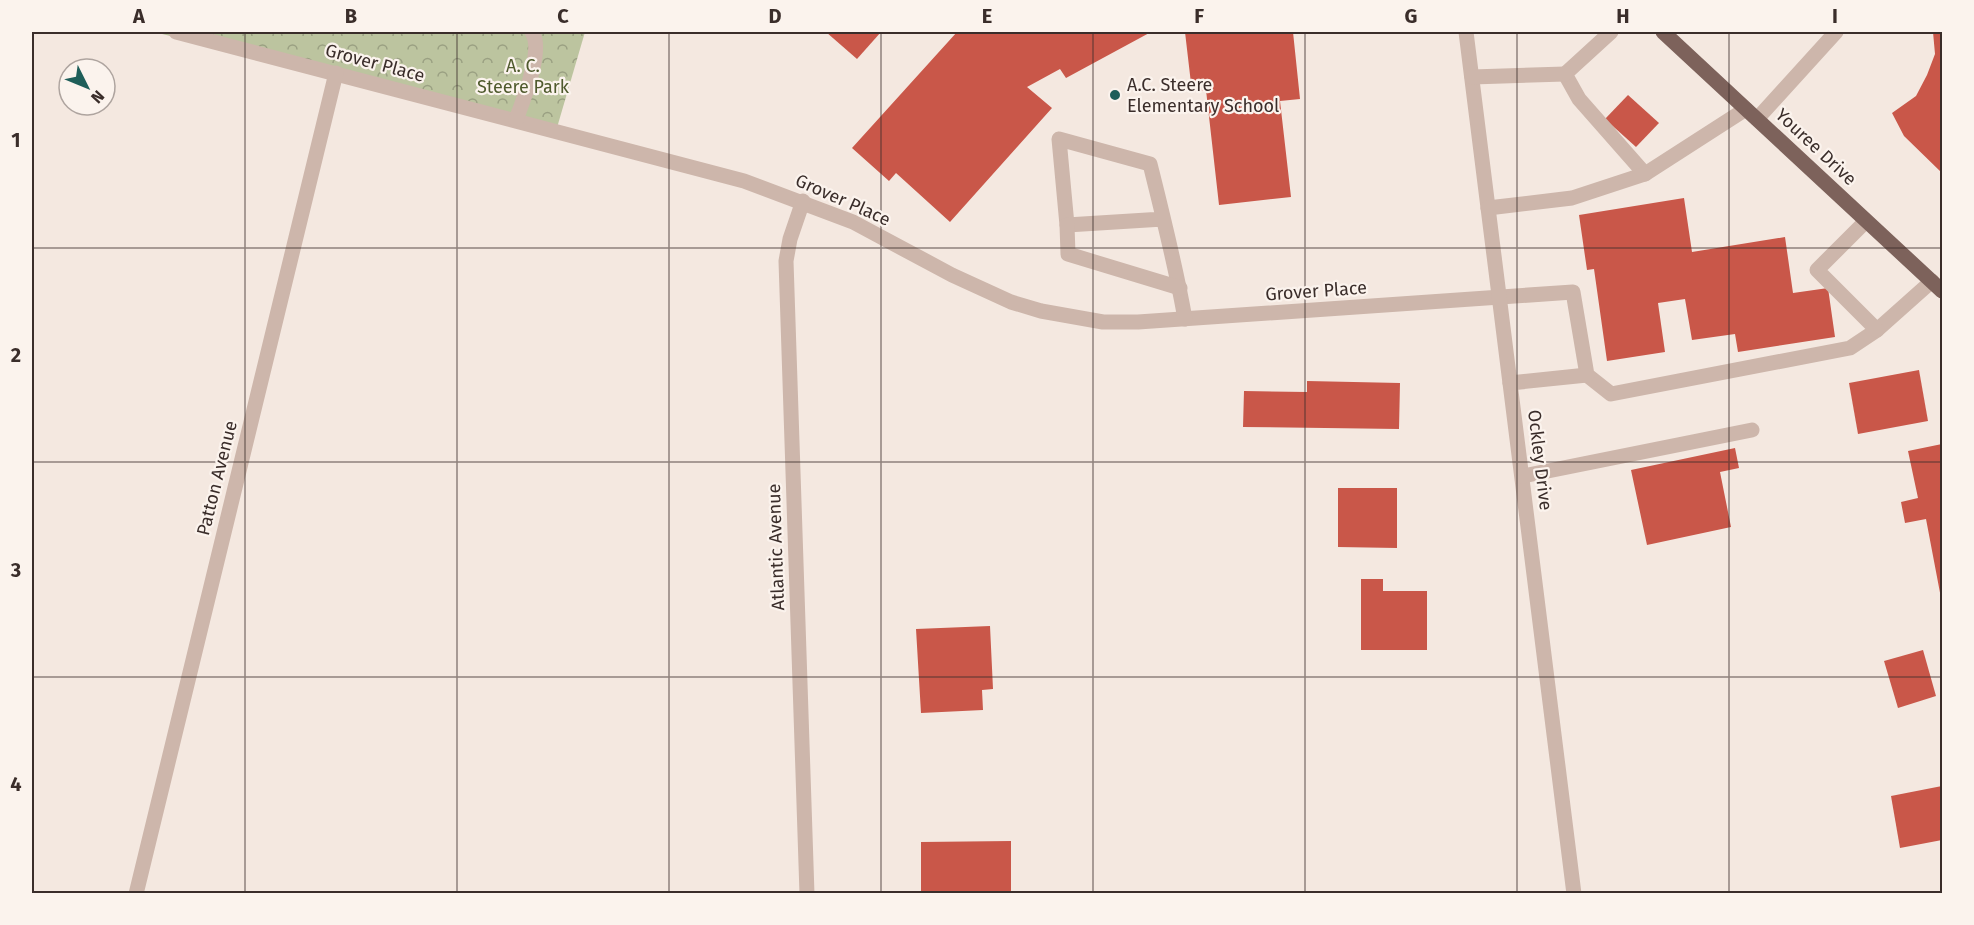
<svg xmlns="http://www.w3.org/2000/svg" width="1974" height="925" font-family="'Fira Sans',sans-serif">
<defs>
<pattern id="forest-crowns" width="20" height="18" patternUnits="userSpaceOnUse" patternTransform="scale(1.5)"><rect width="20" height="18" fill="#bcc49f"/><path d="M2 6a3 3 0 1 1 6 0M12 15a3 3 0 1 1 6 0" fill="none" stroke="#9aa082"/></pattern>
</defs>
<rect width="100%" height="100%" fill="#f4e8e0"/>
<path fill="url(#forest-crowns)" d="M 154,32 L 585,32 L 556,131 Z"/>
<g fill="#c95749">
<path d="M 826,32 L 881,32 L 857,59 Z"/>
<path d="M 957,32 L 1151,32 L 1066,78 L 1060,69 L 1027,87 L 1052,108 L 950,222 L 896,173 L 889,181 L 852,148 Z"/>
<path d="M 1185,32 L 1293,32 L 1300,99 L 1280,101 L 1291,197 L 1219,205 L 1206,90 L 1192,92 Z"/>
<path d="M 1933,32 L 1942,32 L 1942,173 L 1904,136 L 1892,113 L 1916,96 L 1927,75 L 1935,54 Z"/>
<path d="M 1628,95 L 1659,123 L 1636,147 L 1605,119 Z"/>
<path d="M 1684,198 L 1692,252 L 1785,237 L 1793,293 L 1828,288 L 1835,337 L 1738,352 L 1735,334 L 1692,340 L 1685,299 L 1658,303 L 1665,352 L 1607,361 L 1594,269 L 1587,270 L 1579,215 Z"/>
<path d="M 1919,370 L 1928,421 L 1858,434 L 1849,383 Z"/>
<path d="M 1307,381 L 1400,383 L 1399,429 L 1243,427 L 1244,391 L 1307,392 Z"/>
<path d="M 1942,444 L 1942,597 L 1941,598 L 1926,519 L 1905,523 L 1901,502 L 1918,498 L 1908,451 Z"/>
<path d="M 1735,448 L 1739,468 L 1720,472 L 1731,527 L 1647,545 L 1631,470 Z"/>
<path d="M 1338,488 L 1397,488 L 1397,548 L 1338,547 Z"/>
<path d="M 1361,579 L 1383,579 L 1383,591 L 1427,591 L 1427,650 L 1361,650 Z"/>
<path d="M 990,626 L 993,689 L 982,690 L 983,710 L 921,713 L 916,629 Z"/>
<path d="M 1923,650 L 1936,696 L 1898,708 L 1884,661 Z"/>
<path d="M 1942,786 L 1942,840 L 1900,848 L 1891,796 Z"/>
<path d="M 1011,841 L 1011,894 L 921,894 L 921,842 Z"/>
</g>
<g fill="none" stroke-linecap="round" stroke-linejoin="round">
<g stroke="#cdb6ab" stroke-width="15">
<path d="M 176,32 L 744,181 L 853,222 L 952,275 L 1011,302 L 1041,311 L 1103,322 L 1138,322 L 1573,292 L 1587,375 L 1611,394 L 1850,348 L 1877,330 L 1932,281"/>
<path d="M 1466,32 L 1574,894"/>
<path d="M 1611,32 L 1565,74 L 1579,99 L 1645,174 L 1746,109"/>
<path d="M 1472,77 L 1565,74"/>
<path d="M 1757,119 L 1836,32"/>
<path d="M 516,120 C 523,100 544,50 532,32"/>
<path d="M 803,201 L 790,239 L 786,261 L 807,894"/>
<path d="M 1488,208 L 1572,198 L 1645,174"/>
<path d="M 1163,219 L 1067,225 L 1059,139 L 1150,164 C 1163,216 1176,267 1185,319"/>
<path d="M 1866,221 L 1817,270 L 1877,330"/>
<path d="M 1067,225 L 1068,254 L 1180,288"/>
<path d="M 1510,383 L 1587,375"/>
<path d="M 1523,476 L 1752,430"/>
<path d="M 136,894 L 336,73"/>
</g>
<path stroke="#7d625b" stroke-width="15" d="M 1663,32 L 1942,291"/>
</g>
<path fill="none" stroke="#3a2d2a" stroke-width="1.5" stroke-opacity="0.55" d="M 245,32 L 245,894M 457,32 L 457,894M 669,32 L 669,894M 881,32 L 881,894M 1093,32 L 1093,894M 1305,32 L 1305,894M 1517,32 L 1517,894M 1729,32 L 1729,894M 32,248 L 1942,248M 32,462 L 1942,462M 32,677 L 1942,677"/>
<circle fill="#1e5e59" stroke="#fbf3ed" stroke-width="2" cx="1115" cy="95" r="6"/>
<g text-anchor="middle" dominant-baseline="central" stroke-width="4.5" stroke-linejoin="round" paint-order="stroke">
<g font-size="18" fill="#3a2d2a" stroke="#fbf3ed">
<text transform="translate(375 63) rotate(15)">Grover Place</text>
<text transform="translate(1816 147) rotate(43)">Youree Drive</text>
<text transform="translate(843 200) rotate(24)">Grover Place</text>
<text transform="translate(1316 291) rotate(-4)">Grover Place</text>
<text transform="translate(1540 460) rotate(83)">Ockley Drive</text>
<text transform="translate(217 478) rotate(-76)">Patton Avenue</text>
<text transform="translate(776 547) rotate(-92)">Atlantic Avenue</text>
</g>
<g font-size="18" fill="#4f5a2d" stroke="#fbf3ed">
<text x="523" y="66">A. C.<tspan x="523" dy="21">Steere Park</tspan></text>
</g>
<g font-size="18" fill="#3a2d2a" stroke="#fbf3ed" text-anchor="start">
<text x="1127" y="85">A.C. Steere<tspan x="1127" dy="21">Elementary School</tspan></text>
</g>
</g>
<rect width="1974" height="925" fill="none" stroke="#fbf3ed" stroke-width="66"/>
<g transform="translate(87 87) rotate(133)"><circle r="28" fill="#fbf3ed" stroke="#aea49f" stroke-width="1.5"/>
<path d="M0-4.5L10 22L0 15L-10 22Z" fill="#1e5e59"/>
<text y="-9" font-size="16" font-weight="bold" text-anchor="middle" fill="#3a2d2a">N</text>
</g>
<rect x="33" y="33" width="1908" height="859" fill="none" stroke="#3a2d2a" stroke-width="2"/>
<g font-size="20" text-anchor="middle" font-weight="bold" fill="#3a2d2a">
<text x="139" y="23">A</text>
<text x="351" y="23">B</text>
<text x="563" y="23">C</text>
<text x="775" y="23">D</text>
<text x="987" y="23">E</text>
<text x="1199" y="23">F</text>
<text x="1411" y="23">G</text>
<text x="1623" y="23">H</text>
<text x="1835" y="23">I</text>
<text x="16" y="147">1</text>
<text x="16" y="362">2</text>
<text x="16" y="577">3</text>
<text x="16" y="791">4</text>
</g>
</svg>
